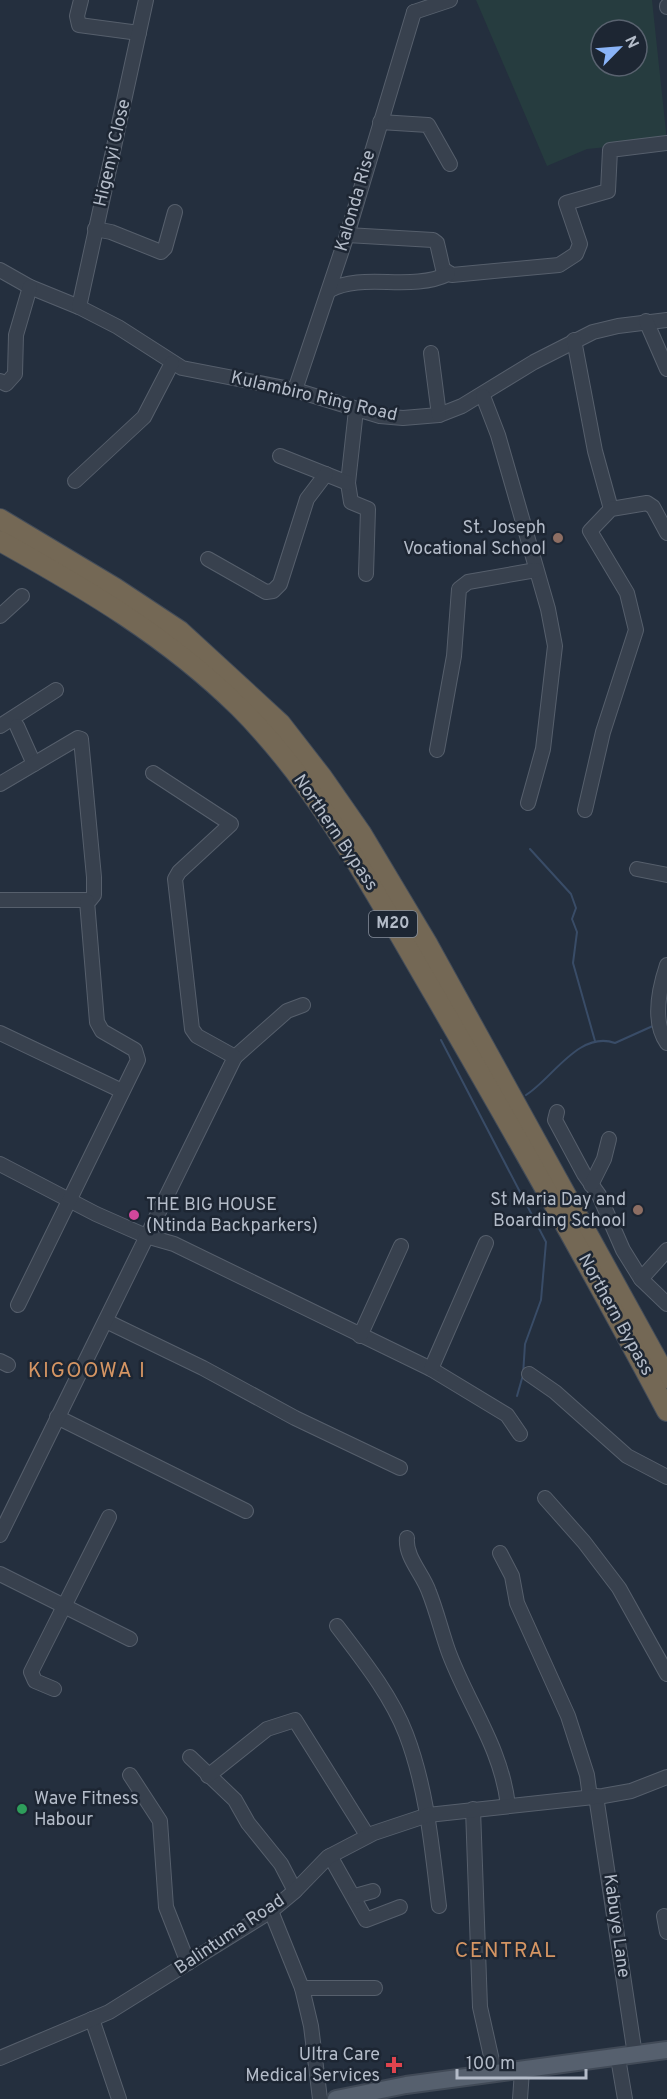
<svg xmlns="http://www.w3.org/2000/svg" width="667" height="2099" font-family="Overpass,sans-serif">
<rect width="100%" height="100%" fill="#242f3e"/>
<path fill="#263c3f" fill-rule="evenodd" d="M 476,0 L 652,0 L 667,141 L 587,149 L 547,166 ZM 601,30 L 637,30 L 637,66 L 601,66 Z"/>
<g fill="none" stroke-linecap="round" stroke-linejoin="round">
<g stroke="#394c67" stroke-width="2">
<path d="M 530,849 L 571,894 L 576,908 L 572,919 L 577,932 L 573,963 L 595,1041"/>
<path d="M 441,1040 L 546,1242 L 541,1300 L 525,1344 L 523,1375 L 517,1396"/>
<path d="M 526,1095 C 552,1079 579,1030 615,1043 L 655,1025"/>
</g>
<defs>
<g id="minor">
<path d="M 81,0 L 77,16 L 79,25 L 139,33"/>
<path d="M 667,6 L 667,7"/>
<path d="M 414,12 L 450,0"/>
<path d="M 380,122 L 428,125 L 450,164"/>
<path d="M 95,229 L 111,232 L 161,252 L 165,248 L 175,212"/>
<path d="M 347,235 L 433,240 L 437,243 L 443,269 L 452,275 L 559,265 L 576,254 L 580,244 L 566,203 L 608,191 L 610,150 L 667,143"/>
<path d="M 0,270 L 30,287 L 79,307 L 118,327 L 182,368 L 295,390 L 380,416 L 403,418 L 439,415 L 462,406 L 534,362 L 593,332 L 618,326 L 667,320"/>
<path d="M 330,290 C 363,272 411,292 448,274"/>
<path d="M 79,307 L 146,0"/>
<path d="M 646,321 L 667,369"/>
<path d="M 574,340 L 595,451 L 611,509"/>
<path d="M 431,353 L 439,415"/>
<path d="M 0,381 L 6,384 L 15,374 L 16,335 L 30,287"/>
<path d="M 295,390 L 347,235 L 414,12"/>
<path d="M 483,396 L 498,435 L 548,609 L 555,646 L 543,749 L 528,803"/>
<path d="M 356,410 L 348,483 L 351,502 L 368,509 L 366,574"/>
<path d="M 280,456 L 348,483"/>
<path d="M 75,481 L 144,417 L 172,363"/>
<path d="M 208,559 L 266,592 L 273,591 L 280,584 L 307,499 L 326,474"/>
<path d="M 0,616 L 22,596"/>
<path d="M 0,726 L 56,690"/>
<path d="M 17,726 L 34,764"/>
<path d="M 437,750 L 454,656 L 459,589 L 468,582 L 536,570"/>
<path d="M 0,784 L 78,738 L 81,739 L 94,877 L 94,895 L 90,900 L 0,900"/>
<path d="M 585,810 L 603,732 L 636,630 L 627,593 L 590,531 L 611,509 L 647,503 L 653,507 L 667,533"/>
<path d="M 637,869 L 667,875"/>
<path d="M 667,965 C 659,989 652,1022 667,1043"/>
<path d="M 0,1033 L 122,1091"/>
<path d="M 235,1057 L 287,1011 L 303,1005"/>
<path d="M 557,1112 L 555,1120 L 584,1174 L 599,1195 L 623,1250 L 641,1279"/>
<path d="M 0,1164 L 96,1214 L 146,1236 L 174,1244 L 431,1369 L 507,1415 L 520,1434"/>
<path d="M 591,1185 L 604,1159 L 609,1139"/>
<path d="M 667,1250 L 641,1279 L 667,1304"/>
<path d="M 18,1305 L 138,1060 L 135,1050 L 102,1031 L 97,1022 L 87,901"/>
<path d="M 106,1321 L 203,1368 L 295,1418 L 400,1468"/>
<path d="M 360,1336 L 401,1246"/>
<path d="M 0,1361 L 8,1365"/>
<path d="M 431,1369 L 486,1243"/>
<path d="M 529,1374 L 555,1392 L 627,1456 L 667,1477"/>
<path d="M 57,1417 L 246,1511"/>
<path d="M 545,1498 L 584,1542 L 619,1588 L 667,1674"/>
<path d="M 0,1535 L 235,1057 L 197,1036 L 192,1029 L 175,879 L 179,872 L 231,824 L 153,773"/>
<path d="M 407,1538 C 405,1557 423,1574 429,1592 C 437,1612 442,1634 449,1653 C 469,1706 501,1747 508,1805"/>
<path d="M 500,1553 L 512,1576 L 517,1603 L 568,1716 L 587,1775 L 590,1797"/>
<path d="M 0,1574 L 130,1639"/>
<path d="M 337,1626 C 362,1659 391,1695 406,1734 C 427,1789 432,1848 439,1906"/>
<path d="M 54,1689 L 35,1681 L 31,1672 L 109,1517"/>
<path d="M 190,1757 L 235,1800 L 248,1823 L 281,1864 L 295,1891"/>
<path d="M 130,1775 L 160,1821 L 166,1907 L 188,1963"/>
<path d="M 208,1776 L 267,1729 L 295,1720 L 367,1835"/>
<path d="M 596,1796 L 635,2055"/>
<path d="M 473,1809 L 480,2007 L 495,2074"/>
<path d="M 330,1856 L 366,1920 L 400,1907"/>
<path d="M 355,1896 L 373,1891"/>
<path d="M 271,1911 L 302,1988 L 311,2026 L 320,2099"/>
<path d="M 664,1916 L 667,1932"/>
<path d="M 302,1988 L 375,1988"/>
<path d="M 92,2019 L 119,2099"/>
<path d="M 0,2058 L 109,2012 L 271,1911 L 295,1891 L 328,1857 L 374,1833 L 428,1815 L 603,1796 L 631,1791 L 667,1777"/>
<path d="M 618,2058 L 625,2099"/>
<path d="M 520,2099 L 522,2071"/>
</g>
<path id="major" d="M 336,2099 L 406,2085 L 667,2050"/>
<g id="highway">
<path d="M 0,519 L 115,588 L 180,631 L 280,723 L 322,777 L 361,833 L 428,945 L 667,1378"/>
<path d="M 0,541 C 86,589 168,637 239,707 C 321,789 376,895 434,994 C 514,1132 592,1270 667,1411"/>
</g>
</defs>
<use href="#minor" stroke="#565f6c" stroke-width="16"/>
<use href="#major" stroke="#414a57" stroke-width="20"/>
<use href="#highway" stroke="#434c59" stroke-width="22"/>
<use href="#minor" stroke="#38414e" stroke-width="14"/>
<use href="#major" stroke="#56606e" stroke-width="16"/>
<use href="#highway" stroke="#746855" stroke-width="20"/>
</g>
<g fill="#8d6e63" stroke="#1d2633" stroke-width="2">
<circle cx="558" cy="538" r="6"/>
<circle cx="638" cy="1210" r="6"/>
</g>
<circle fill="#d1479c" stroke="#1d2633" stroke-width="2" cx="134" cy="1215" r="6"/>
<circle fill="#2e9e5b" stroke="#1d2633" stroke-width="2" cx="22" cy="1809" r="6"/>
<path fill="#e0444e" stroke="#1d2633" stroke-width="2" d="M391 2056h6v6h6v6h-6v6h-6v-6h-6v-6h6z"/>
<g text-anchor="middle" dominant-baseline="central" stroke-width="5" stroke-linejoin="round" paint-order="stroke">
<rect fill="#1d2633" stroke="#878f9c" stroke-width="1.5" x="369" y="911" width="48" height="26" rx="4.5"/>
<g font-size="16" font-weight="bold" fill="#b4bcc9">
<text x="393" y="924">M20</text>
</g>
<g font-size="18" fill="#b4bcc9" stroke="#1d2633">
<text transform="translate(113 153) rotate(-77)">Higenyi Close</text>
<text transform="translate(356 201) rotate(-74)">Kalonda Rise</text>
<text transform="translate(314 397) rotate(13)">Kulambiro Ring Road</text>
<text transform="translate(335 833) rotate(56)">Northern Bypass</text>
<text transform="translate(615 1315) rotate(61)">Northern Bypass</text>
<text transform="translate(616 1926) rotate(82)">Kabuye Lane</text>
<text transform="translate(230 1935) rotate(-34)">Balintuma Road</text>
</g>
<g font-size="18" fill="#b4bcc9" stroke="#1d2633" text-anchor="end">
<text x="546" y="528">St. Joseph<tspan x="546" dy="21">Vocational School</tspan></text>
<text x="626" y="1200">St Maria Day and<tspan x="626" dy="21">Boarding School</tspan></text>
<text x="146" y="1205" text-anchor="start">THE BIG HOUSE<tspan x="146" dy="21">(Ntinda Backparkers)</tspan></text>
<text x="34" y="1799" text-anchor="start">Wave Fitness<tspan x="34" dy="21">Habour</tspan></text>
<text x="380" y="2055">Ultra Care<tspan x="380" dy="21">Medical Services</tspan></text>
</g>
<g font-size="21" letter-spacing="1.5" fill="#d59563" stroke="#1d2633">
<text x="87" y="1371">KIGOOWA I</text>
<text x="506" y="1951">CENTRAL</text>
</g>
</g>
<g transform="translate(619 48) rotate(65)"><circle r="28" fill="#1d2633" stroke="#59626f" stroke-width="1.5"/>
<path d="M0-4.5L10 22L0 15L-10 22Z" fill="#8ab4f8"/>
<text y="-9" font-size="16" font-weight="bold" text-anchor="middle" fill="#b4bcc9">N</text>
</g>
<path d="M457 2069v9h129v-9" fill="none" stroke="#b4bcc9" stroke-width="3"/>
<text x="466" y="2069" font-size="18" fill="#b4bcc9" stroke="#1d2633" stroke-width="4.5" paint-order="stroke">100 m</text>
</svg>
